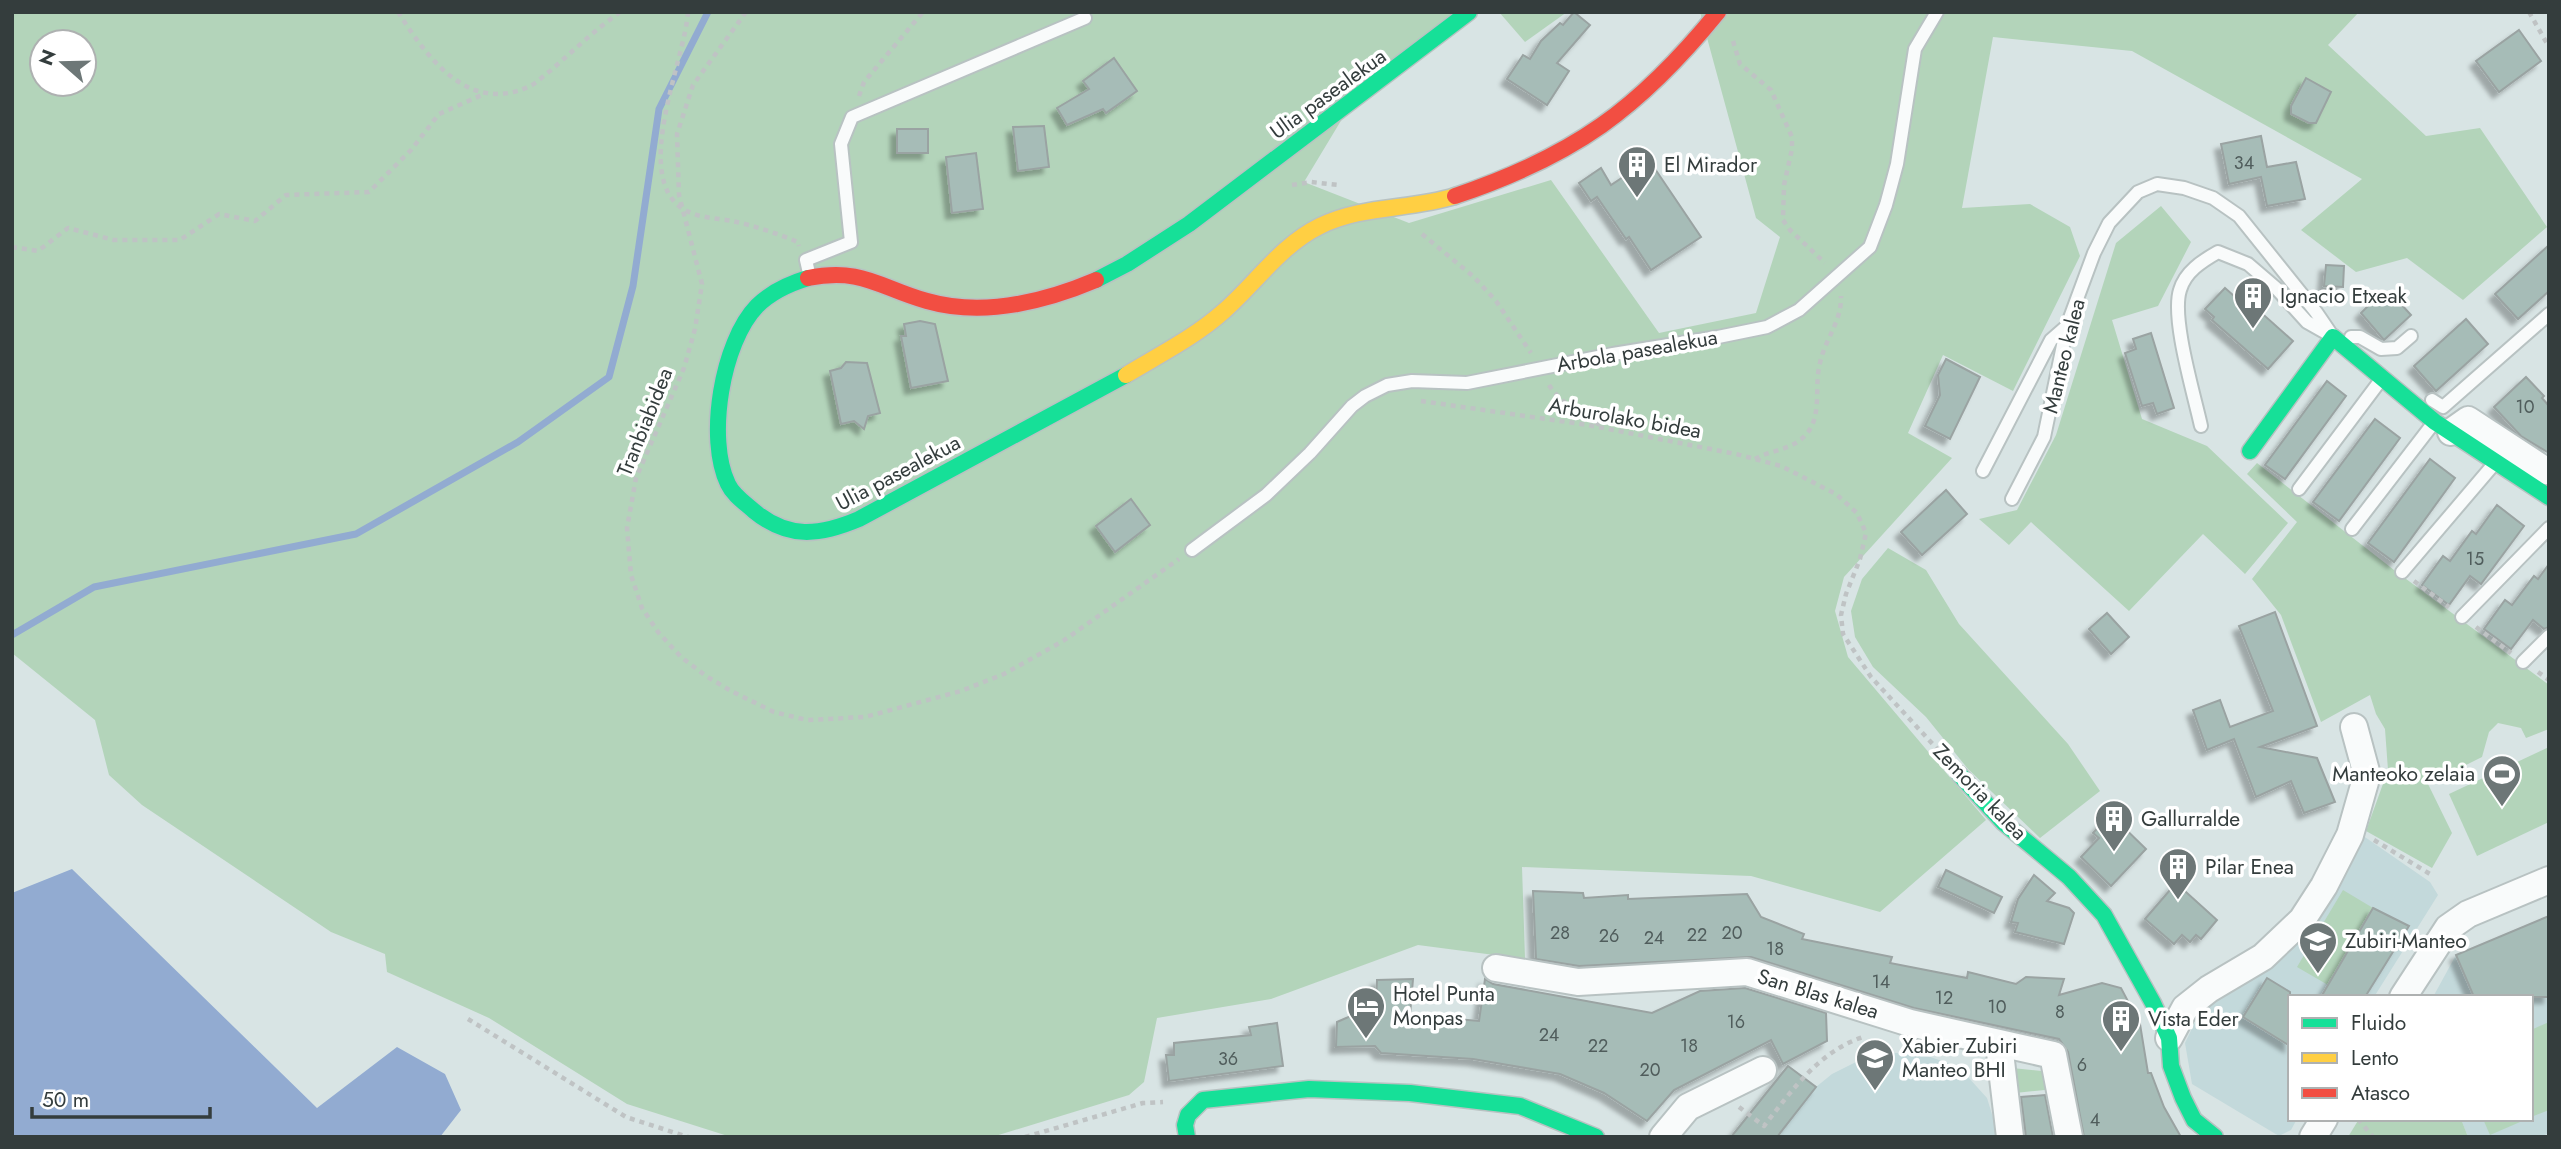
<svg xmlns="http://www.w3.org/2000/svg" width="2561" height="1149" font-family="Jost,sans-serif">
<defs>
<filter id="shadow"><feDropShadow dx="-6" dy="6" stdDeviation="2" flood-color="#0004"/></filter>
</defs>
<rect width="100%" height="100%" fill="#d8e4e4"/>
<g fill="#c3d9db">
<path d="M 2359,833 L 2430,882 L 2438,895 L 2374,997 L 2290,997 L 2290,1119 L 2297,1119 L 2291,1130 L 2279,1136 L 2192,1084 L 2185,1043 L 2197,1018 L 2216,997 L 2280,953 L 2303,942 L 2322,916 L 2341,885 Z"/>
<path d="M 2549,916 L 2549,1133 L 2540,1137 L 2468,1137 L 2461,1119 L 2531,1119 L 2531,997 L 2433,997 L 2456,955 Z"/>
<path d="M 1916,1052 L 1959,1067 L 1987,1098 L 1999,1137 L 1731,1137 L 1789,1066 L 1816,1087 L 1832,1074 L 1872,1054 Z"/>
</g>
<g fill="#b3d4ba" fill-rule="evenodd">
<path d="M 12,12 L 1456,12 L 1342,119 L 1304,182 L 1409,223 L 1551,180 L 1659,333 L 1756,313 L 1780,237 L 1756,218 L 1700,12 L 2359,12 L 2328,45 L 2426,136 L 2480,128 L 2547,227 L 2463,300 L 2407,258 L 2356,272 L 2301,230 L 2362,179 L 2132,51 L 1993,37 L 1962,208 L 2030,204 L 2070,227 L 2080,256 L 2013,391 L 1943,355 L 1908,433 L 1952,458 L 1844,577 L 1835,611 L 1848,657 L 1986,820 L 1880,912 L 1751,876 L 1522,867 L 1525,959 L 1418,945 L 1271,999 L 1157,1018 L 1144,1082 L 1129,1095 L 992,1137 L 731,1137 L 627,1104 L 489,1018 L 387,972 L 385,954 L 331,932 L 142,805 L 109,775 L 95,720 L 12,653 ZM 42,42 L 84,42 L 84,84 L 42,84 Z"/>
<path d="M 1499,12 L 1567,12 L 1525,42 Z"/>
<path d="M 2161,206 L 2191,242 L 2158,306 L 2112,320 L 2142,419 L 2207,446 L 2288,523 L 2245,574 L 2203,534 L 2129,611 L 2031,522 L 2009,545 L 1979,519 L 2017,510 L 2056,435 L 2116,243 Z"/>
<path d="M 2257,463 L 2394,570 L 2549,685 L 2549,729 L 2526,738 L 2521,728 L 2498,723 L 2489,732 L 2482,757 L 2428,784 L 2452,833 L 2432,868 L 2366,831 L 2388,770 L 2385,729 L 2376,714 L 2370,695 L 2321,722 L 2281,615 L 2252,579 L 2297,522 L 2247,474 Z"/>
<path d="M 1888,548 L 1926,570 L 1959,624 L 2068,744 L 2100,791 L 2040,838 L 1968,769 L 1926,717 L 1873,667 L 1855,637 L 1851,611 L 1862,579 Z"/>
<path d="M 2549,747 L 2549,822 L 2477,856 L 2449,794 Z"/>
<path d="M 2343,890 L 2373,908 L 2328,985 L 2297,967 Z"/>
<path d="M 2549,1022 L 2549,1110 L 2531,1117 L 2531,1030 Z"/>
<path d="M 2012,1068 L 2051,1072 L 2055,1089 L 2015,1093 Z"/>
<path d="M 2359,1119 L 2461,1119 L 2468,1137 L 2348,1137 Z"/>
<path d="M 2483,1119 L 2527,1119 L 2490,1135 Z"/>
</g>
<path fill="#92abd1" d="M 72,869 L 317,1108 L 397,1047 L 445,1074 L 461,1110 L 440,1137 L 12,1137 L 12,893 Z"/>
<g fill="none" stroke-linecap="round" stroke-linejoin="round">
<path stroke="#92abd1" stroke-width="7" d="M 12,635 L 94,587 L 356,534 L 518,442 L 609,377 L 633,286 L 659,109 L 708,12"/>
</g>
<g fill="#a6bcb7" stroke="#9aa3a2" stroke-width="2" filter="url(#shadow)">
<path d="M 1574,12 L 1590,25 L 1557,63 L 1569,71 L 1547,105 L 1507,79 L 1523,55 L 1530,59 L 1541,41 L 1560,23 L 1563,25 Z"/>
<path d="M 2519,30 L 2541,61 L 2499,92 L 2476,61 Z"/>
<path d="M 1114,58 L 1137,91 L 1106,113 L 1103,109 L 1067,125 L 1057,108 L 1089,89 L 1083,81 Z"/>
<path d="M 2306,78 L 2331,92 L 2316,123 L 2309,123 L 2291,114 L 2291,106 Z"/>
<path d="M 1044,126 L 1049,167 L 1018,171 L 1013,127 Z"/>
<rect x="897" y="129" width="31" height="24"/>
<path d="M 2261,136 L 2267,167 L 2296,162 L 2305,199 L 2267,206 L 2261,177 L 2229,184 L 2221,144 Z"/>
<path d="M 976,153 L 983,209 L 952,213 L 946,157 Z"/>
<path d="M 1649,160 L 1701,237 L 1651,270 L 1629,237 L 1626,239 L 1597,197 L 1591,201 L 1579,183 L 1601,168 L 1611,185 Z"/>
<path d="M 2549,245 L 2549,291 L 2518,319 L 2495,294 Z"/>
<path d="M 2326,265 L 2344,266 L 2343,287 L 2324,286 Z"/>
<path d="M 2225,288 L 2234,296 L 2238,292 L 2293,341 L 2268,369 L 2212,320 L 2214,317 L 2205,309 Z"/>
<path d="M 2399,302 L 2411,315 L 2384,340 L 2361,313 L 2370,304 Z"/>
<path d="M 2466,319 L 2488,344 L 2436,391 L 2414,366 Z"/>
<path d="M 920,321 L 935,324 L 948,381 L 911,388 L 901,336 L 906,336 L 904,324 Z"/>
<path d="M 2151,333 L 2174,408 L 2157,414 L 2153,403 L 2142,406 L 2125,353 L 2136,349 L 2133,339 Z"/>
<path d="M 1946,359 L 1980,377 L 1950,439 L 1925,426 L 1940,395 L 1938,375 Z"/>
<path d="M 846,362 L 867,363 L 880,413 L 868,416 L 864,429 L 854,421 L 841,424 L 830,371 L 841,368 Z"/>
<path d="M 2526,377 L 2544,396 L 2542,398 L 2549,406 L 2549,453 L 2521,436 L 2494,407 Z"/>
<path d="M 2327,381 L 2346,396 L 2285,479 L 2265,465 Z"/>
<path d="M 2375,419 L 2400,438 L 2339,521 L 2313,502 Z"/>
<path d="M 2430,459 L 2455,478 L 2394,562 L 2368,543 Z"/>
<path d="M 1946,490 L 1967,514 L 1922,555 L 1901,532 Z"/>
<path d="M 1131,499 L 1150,525 L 1115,552 L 1096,526 Z"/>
<path d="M 2497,505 L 2524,526 L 2481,584 L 2470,576 L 2449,605 L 2422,585 L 2443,556 L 2450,561 L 2472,531 L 2476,534 Z"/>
<path d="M 2549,564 L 2549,627 L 2544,629 L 2533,620 L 2511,649 L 2484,629 L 2505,600 L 2512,605 L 2534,576 L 2538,579 Z"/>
<path d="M 2275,612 L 2317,726 L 2260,747 L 2317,758 L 2335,802 L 2304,813 L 2291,781 L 2256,797 L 2234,739 L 2207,750 L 2193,710 L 2220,700 L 2230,727 L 2273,711 L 2239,626 Z"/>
<path d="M 2107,613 L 2129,637 L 2111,654 L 2089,629 Z"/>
<path d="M 2110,814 L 2146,849 L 2111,886 L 2081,857 L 2099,838 L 2093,833 Z"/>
<path d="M 1946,870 L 2002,897 L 1994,913 L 1938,887 Z"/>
<path d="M 2034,875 L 2055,893 L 2047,901 L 2069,908 L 2074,913 L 2064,944 L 2015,932 L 2018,923 L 2011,922 L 2018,899 Z"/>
<path d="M 2176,883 L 2217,920 L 2201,939 L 2196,935 L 2190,942 L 2182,935 L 2174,944 L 2145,919 Z"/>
<path d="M 1533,891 L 1583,893 L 1584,898 L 1628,895 L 1628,899 L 1747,894 L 1761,917 L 1804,934 L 1802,939 L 1892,957 L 1890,963 L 1967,978 L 1968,972 L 2016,984 L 2026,977 L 2064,979 L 2059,995 L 2102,983 L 2121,988 L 2140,1024 L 2148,1073 L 2151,1073 L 2164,1107 L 2181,1137 L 2084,1137 L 2068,1052 L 2059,1039 L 1914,1008 L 1751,957 L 1579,966 L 1536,959 Z"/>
<path d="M 2373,908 L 2409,926 L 2365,997 L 2321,997 Z"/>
<path d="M 2549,916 L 2549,997 L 2474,997 L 2456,955 Z"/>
<path d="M 2267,978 L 2290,992 L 2290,1046 L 2243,1017 Z"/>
<path d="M 1413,979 L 1410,1015 L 1479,1021 L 1485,979 L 1493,984 L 1652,1013 L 1700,991 L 1745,988 L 1826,1013 L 1827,1041 L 1783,1064 L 1771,1040 L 1674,1090 L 1647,1121 L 1604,1093 L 1560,1074 L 1473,1059 L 1381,1053 L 1375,1046 L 1336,1047 L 1337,1022 L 1376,1005 L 1377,980 Z"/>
<path d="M 1277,1023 L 1283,1066 L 1169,1081 L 1166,1055 L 1174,1055 L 1174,1043 L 1251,1035 L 1249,1027 Z"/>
<path d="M 1788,1066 L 1816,1087 L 1777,1137 L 1731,1137 Z"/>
<path d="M 2045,1095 L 2053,1137 L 2026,1137 L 2021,1097 Z"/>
</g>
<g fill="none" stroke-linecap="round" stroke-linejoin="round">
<defs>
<g id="lane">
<path d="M 809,273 L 806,260 L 851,242 L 841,144 L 852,117 L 1085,18"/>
<path d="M 2351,337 L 2360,337 L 2381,349 L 2397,348 L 2411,336"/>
<path d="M 2432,400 L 2443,407 L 2549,314"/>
<path d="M 2201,426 C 2194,394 2171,318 2180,290 C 2185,272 2202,261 2218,252 L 2248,264 L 2276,288 L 2307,322 L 2330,335"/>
<path d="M 1983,471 L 2051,340 L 2067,326"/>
<path d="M 2299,489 L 2380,381"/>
<path d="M 2012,499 L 2044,437 L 2067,326 L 2094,253 L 2109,223 L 2138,192 L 2157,184 L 2184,188 L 2213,198 L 2239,216 L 2316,312 L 2331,334"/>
<path d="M 2352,529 L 2432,425"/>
<path d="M 1192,550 L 1266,495 L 1310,453 L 1352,406 L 1365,396 L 1387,385 L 1412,381 L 1467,383 L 1613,354 L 1718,337 L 1767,327 L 1799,310 L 1870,247 L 1886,205 L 1897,164 L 1915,49 L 1937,12"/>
<path d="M 2402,572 L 2494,464"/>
<path d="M 2462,617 L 2549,528"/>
<path d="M 2523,662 L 2549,636"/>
</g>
<g id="street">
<path d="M 2451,432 L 2468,420 L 2546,471 L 2549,469"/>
<path d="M 1496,968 L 1578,982 L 1747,972 L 1910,1023 L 2053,1055 L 2069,1137"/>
<path d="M 2403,997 L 2448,928 L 2468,914 L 2549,880"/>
<path d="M 2169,1038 L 2185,1008 L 2209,989 L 2263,957 L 2302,920 L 2324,886 L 2350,835 L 2367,775 L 2354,727"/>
<path d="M 1999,1044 L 2010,1137"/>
<path d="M 1663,1137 L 1688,1107 L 1763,1070"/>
<path d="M 2313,1137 L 2324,1119"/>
</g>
<g id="fast">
<path d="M 808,278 C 788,284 771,292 757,306 C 722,342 706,439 728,484 C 733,495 745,503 754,511 C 788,539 819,536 859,519 L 1126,375"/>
<path d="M 1096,280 L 1127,264 L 1189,224 L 1469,12"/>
<path d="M 2250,451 L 2333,337 L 2435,422 L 2549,497"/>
<path d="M 1959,774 L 2004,823 L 2069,877 L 2104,915 L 2153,1003 L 2169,1038 L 2171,1066 L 2183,1098 L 2194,1120 L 2215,1137"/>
<path d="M 1187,1137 L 1185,1125 L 1188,1115 L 1203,1100 L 1309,1089 L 1410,1093 L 1520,1106 L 1596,1137"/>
</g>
<path id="slow" d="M 1126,375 C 1159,355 1195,337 1224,311 C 1256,283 1281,245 1320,226 C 1362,205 1411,210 1455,196"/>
<g id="jam">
<path d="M 1455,196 C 1574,156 1639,109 1718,12"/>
<path d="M 808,278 C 862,267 880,288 927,301 C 983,317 1044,302 1096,280"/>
</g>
</defs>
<use href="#lane" stroke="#b8c2c2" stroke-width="16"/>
<use href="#street" stroke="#b8c2c2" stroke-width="30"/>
<use href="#fast" stroke="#b8c2c2" stroke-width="19"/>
<use href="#slow" stroke="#b8c2c2" stroke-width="19"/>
<use href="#jam" stroke="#b8c2c2" stroke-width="19"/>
<g stroke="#bfc3c4" stroke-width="4.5" stroke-dasharray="5 5" stroke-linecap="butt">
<path d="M 398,12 C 427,57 467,114 528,87 C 536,84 543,76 550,71 C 573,51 595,30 620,12"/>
<path d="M 688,12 C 685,60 630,179 685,210 C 698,218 717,218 732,221 C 753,225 778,234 798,242 L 799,246"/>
<path d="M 746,12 L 693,85 L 677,134 L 679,195 L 702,284 L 695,329 L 684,368 L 636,478 L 627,528 L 631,575 L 642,608 L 658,632 L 681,657 L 706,676 L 731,691 L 774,712 L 807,720 L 865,717 L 961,691 L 1004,674 L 1063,641 L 1179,559"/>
<path d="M 2529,12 L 2549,47"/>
<path d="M 1733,41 L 1740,64 L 1771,90 L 1792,137 L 1792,149 L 1784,185 L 1783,220 L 1790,230 L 1825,263"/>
<path d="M 859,96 L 864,82 L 923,12"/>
<path d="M 1292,185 L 1311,182 L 1339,185"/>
<path d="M 1422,234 L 1474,277 L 1496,301 L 1531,353"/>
<path d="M 12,247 L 38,251 L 68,228 L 114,240 L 180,240 L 219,214 L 255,221 L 286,195 L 369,192 L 411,150 L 439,114 L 484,94"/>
<path d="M 1549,385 C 1561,404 1583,415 1602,426"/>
<path d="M 1421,401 L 1588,425 L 1736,454 L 1781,466 L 1836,494 L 1857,513 L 1866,533 L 1860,559 L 1846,594 L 1841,615 L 1843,634 L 1871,677 L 1940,752"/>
<path d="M 1755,459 C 1768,451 1788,450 1800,440 C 1825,422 1813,388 1820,363 C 1825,339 1842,321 1841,296"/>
<path d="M 2414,581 L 2449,607"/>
<path d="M 2476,627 L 2511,653"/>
<path d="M 2538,672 L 2549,680"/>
<path d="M 2374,840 L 2430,874"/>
<path d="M 468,1019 L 626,1117 L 688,1137"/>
<path d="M 1739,1107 L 1764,1126 C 1793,1089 1820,1050 1866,1036"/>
<path d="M 2358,1119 L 2373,1137"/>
<path d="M 1025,1137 L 1143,1103 L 1163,1102"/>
</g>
<use href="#lane" stroke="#f9fbfb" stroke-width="12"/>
<use href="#street" stroke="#f9fbfb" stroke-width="26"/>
<use href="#fast" stroke="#16e098" stroke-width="16"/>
<use href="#slow" stroke="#ffcf43" stroke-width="16"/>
<use href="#jam" stroke="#f24e42" stroke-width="16"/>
</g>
<defs>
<symbol id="building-pin" viewBox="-11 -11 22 30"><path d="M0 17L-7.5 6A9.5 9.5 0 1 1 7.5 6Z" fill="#6d7777" stroke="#fff"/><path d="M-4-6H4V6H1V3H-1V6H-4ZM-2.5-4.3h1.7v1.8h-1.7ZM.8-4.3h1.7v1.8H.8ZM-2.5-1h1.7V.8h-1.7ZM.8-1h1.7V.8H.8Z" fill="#fff"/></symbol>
<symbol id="stadium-pin" viewBox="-11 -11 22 30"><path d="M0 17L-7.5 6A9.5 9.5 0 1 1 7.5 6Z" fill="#6d7777" stroke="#fff"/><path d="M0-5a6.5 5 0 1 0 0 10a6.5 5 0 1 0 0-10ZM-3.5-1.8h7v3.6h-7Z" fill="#fff"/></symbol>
<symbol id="school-pin" viewBox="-11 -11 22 30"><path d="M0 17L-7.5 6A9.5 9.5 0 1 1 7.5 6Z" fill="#6d7777" stroke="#fff"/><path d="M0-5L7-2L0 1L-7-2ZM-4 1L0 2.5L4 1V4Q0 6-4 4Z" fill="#fff"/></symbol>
<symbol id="hotel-pin" viewBox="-11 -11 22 30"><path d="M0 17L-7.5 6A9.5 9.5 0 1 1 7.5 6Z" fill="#6d7777" stroke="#fff"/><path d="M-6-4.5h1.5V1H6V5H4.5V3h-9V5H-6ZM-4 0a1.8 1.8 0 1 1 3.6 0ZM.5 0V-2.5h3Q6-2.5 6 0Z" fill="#fff"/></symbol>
</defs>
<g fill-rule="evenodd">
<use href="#building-pin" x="1615" y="143" width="44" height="60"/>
<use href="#building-pin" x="2231" y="274" width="44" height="60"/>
<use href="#stadium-pin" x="2480" y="752" width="44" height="60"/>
<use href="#building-pin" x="2092" y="797" width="44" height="60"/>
<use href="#building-pin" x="2156" y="845" width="44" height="60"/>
<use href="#school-pin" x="2296" y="919" width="44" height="60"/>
<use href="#hotel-pin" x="1344" y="984" width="44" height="60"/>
<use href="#building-pin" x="2099" y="997" width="44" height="60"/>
<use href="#school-pin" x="1853" y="1036" width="44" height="60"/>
</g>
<g text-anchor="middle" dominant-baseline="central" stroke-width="7" stroke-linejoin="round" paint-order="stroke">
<g font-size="18" fill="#505d5c">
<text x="2244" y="163">34</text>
<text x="2525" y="407">10</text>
<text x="2475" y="559">15</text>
<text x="1560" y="933">28</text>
<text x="1732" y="933">20</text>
<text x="1697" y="935">22</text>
<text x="1609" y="936">26</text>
<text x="1654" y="938">24</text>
<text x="1775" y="949">18</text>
<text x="1881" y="982">14</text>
<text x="1944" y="998">12</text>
<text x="1997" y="1007">10</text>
<text x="2060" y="1012">8</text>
<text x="1736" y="1022">16</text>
<text x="1549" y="1035">24</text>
<text x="1598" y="1046">22</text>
<text x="1689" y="1046">18</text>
<text x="1228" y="1059">36</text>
<text x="2082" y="1065">6</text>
<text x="1650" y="1070">20</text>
<text x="2095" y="1120">4</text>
</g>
<g font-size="21" fill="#343d3d" stroke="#fff">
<text transform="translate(1328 94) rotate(-36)">Ulia pasealekua</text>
<text transform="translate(1637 351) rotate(-10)">Arbola pasealekua</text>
<text transform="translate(2064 356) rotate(-76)">Manteo kalea</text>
<text transform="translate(1625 418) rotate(10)">Arburolako bidea</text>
<text transform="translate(645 422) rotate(-68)">Tranbiabidea</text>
<text transform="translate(898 473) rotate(-28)">Ulia pasealekua</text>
<text transform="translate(1980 792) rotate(46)">Zemoria kalea</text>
<text transform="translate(1818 994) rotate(17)">San Blas kalea</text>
</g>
<g font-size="21" fill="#343d3d" stroke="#fff" text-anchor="start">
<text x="1664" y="165">El Mirador</text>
<text x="2280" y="296">Ignacio Etxeak</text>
<text x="2475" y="774" text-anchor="end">Manteoko zelaia</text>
<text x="2141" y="819">Gallurralde</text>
<text x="2205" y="867">Pilar Enea</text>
<text x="2345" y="941">Zubiri-Manteo</text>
<text x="1393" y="994">Hotel Punta<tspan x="1393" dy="24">Monpas</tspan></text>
<text x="2148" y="1019">Vista Eder</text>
<text x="1902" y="1046">Xabier Zubiri<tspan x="1902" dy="24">Manteo BHI</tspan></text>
</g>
</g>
<rect width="2561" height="1149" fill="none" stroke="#343d3d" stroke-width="28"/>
<rect x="2288" y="995" width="245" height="126" fill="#ffffff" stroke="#aeb1b1" stroke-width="2"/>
<rect x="2302" y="1018" width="35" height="10" fill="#16e098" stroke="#aeb1b1" stroke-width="2"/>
<text x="2351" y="1030" font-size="21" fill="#343d3d">Fluido</text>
<rect x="2302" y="1053" width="35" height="10" fill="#ffcf43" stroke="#aeb1b1" stroke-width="2"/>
<text x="2351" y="1065" font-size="21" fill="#343d3d">Lento</text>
<rect x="2302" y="1088" width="35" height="10" fill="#f24e42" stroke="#aeb1b1" stroke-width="2"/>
<text x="2351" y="1100" font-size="21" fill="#343d3d">Atasco</text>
<g transform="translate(63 63) rotate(290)"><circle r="33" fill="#ffffff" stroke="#aeb1b1" stroke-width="2"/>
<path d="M0-5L12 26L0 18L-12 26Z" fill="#6d7777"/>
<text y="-10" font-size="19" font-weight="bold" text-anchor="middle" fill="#343d3d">N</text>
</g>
<path d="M32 1107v10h178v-10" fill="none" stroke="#343d3d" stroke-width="3.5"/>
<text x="42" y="1107" font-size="21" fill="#343d3d" stroke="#ffffff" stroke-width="5" paint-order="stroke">50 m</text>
</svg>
